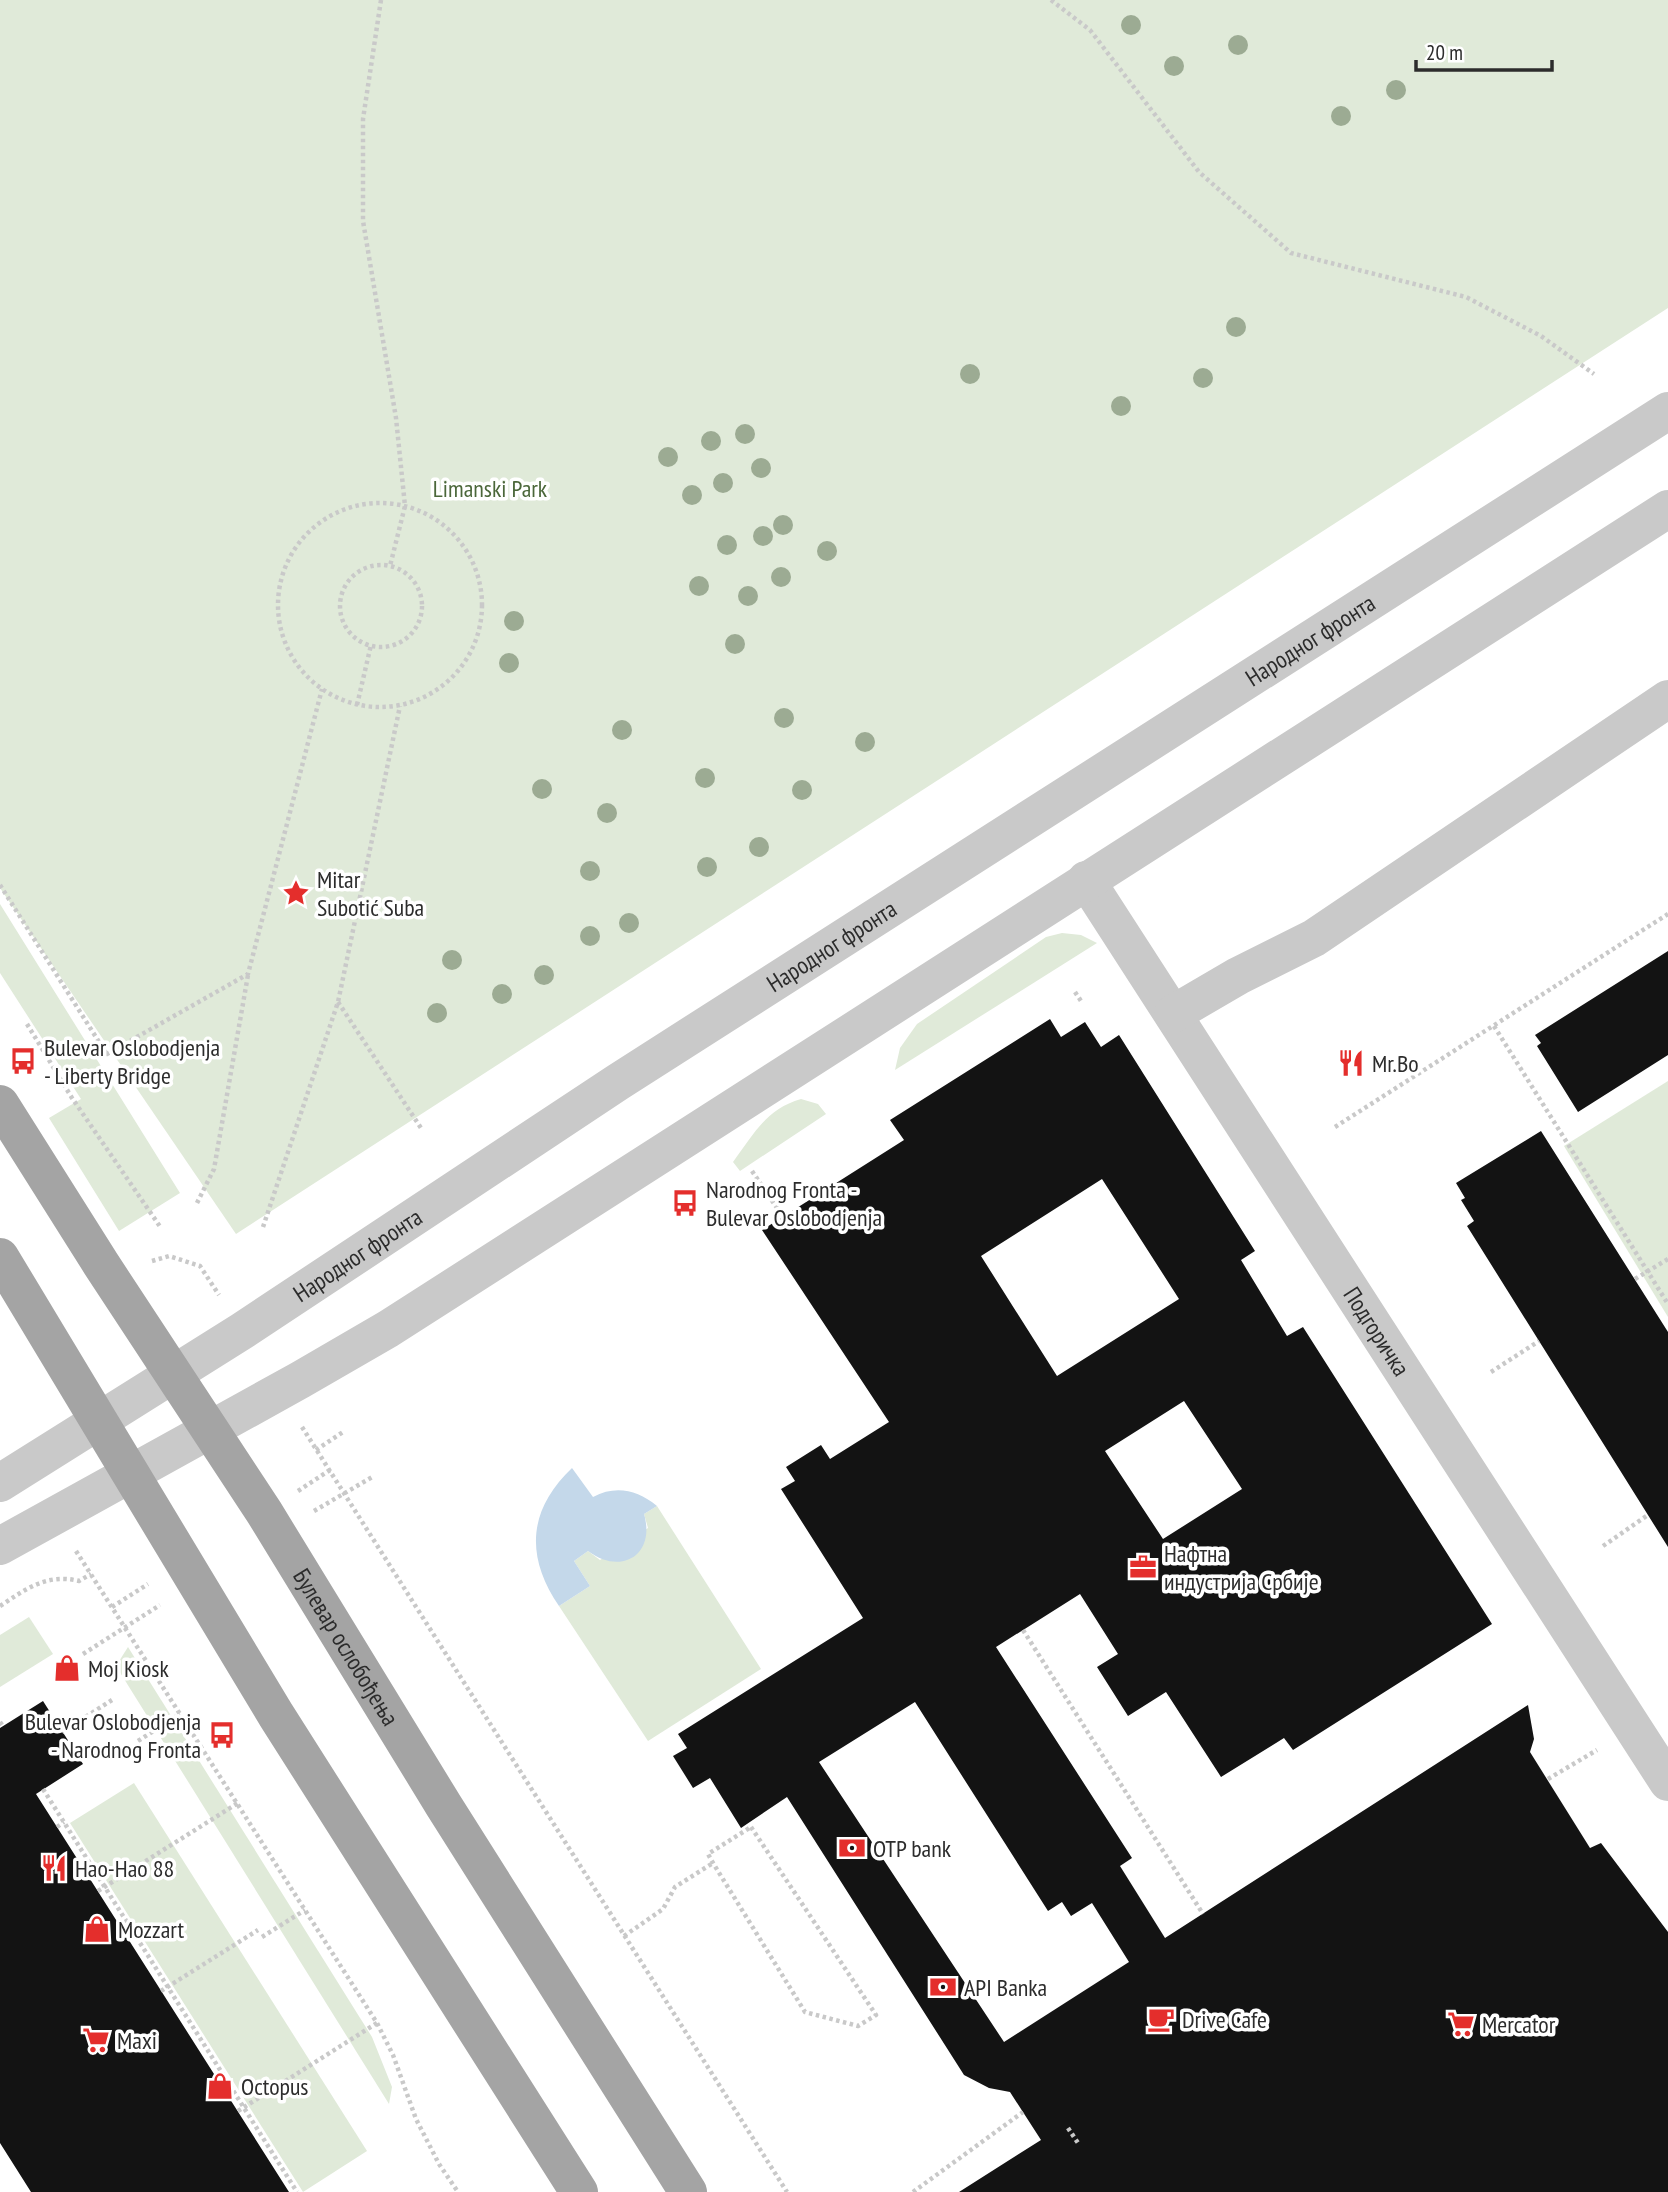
<svg xmlns="http://www.w3.org/2000/svg" width="1668" height="2192" font-family="'PT Sans Narrow',sans-serif">
<rect width="100%" height="100%" fill="#fff"/>
<g fill="#e0ead9">
<path d="M 0,0 L 1668,0 L 1668,308 L 236,1234 L 0,888 Z"/>
<path d="M 0,904 L 180,1193 L 119,1231 L 49,1118 L 81,1099 L 0,973 Z"/>
<path d="M 1062,933 L 1081,935 L 1097,943 L 895,1070 L 900,1048 L 917,1024 L 1046,937 Z"/>
<path d="M 1668,1081 L 1668,1317 L 1564,1146 Z"/>
<path d="M 801,1099 L 818,1104 L 826,1114 L 740,1171 L 733,1162 C 754,1134 766,1109 801,1099 Z"/>
<path d="M 657,1506 L 761,1669 L 648,1741 L 559,1606 L 590,1586 L 574,1561 L 588,1551 L 600,1560 L 648,1528 L 644,1514 Z"/>
<path d="M 29,1617 L 53,1654 L 0,1687 L 0,1635 Z"/>
<path d="M 128,1647 L 372,2037 L 392,2087 L 389,2104 L 116,1666 Z"/>
<path d="M 134,1783 L 367,2151 L 303,2192 L 70,1823 Z"/>
</g>
<path fill="#c4d8ea" d="M 572,1468 L 593,1497 C 616,1485 637,1490 657,1506 L 644,1514 C 656,1555 621,1576 588,1551 L 574,1561 L 590,1586 L 559,1606 C 525,1556 528,1510 572,1468 Z"/>
<g fill="#131313" fill-rule="evenodd">
<path d="M 1668,951 L 1668,1055 L 1578,1112 L 1537,1046 L 1541,1043 L 1535,1035 Z"/>
<path d="M 1050,1019 L 1061,1037 L 1085,1022 L 1101,1047 L 1119,1035 L 1255,1251 L 1241,1260 L 1287,1336 L 1303,1327 L 1492,1624 L 1293,1750 L 1284,1738 L 1221,1777 L 1166,1692 L 1128,1716 L 1097,1667 L 1118,1654 L 1080,1594 L 996,1647 L 1132,1858 L 1120,1866 L 1165,1938 L 1528,1705 L 1534,1739 L 1530,1752 L 1590,1848 L 1601,1843 L 1668,1932 L 1668,2192 L 959,2192 L 1041,2140 L 1010,2092 L 989,2088 L 964,2075 L 787,1797 L 741,1828 L 710,1778 L 693,1788 L 673,1756 L 687,1748 L 678,1734 L 863,1618 L 781,1489 L 795,1481 L 786,1467 L 821,1445 L 830,1459 L 889,1422 L 762,1230 L 904,1140 L 890,1120 ZM 1102,1179 L 1179,1299 L 1057,1376 L 981,1256 ZM 1184,1401 L 1242,1489 L 1163,1539 L 1105,1451 ZM 915,1702 L 1048,1911 L 1062,1902 L 1071,1916 L 1092,1903 L 1129,1962 L 1004,2042 L 819,1762 Z"/>
<path d="M 1541,1131 L 1668,1332 L 1668,1547 L 1467,1226 L 1474,1221 L 1461,1200 L 1465,1198 L 1456,1183 Z"/>
<path d="M 43,1701 L 83,1764 L 36,1794 L 289,2192 L 31,2192 L 0,2143 L 0,1728 Z"/>
</g>
<g fill="none" stroke-linecap="round" stroke-linejoin="round">
<g stroke="#c9c9c9" stroke-width="4.5" stroke-dasharray="3.5 3.5" stroke-linecap="butt">
<path d="M 381,0 L 363,119 L 363,221 L 396,418 L 405,506 L 390,566"/>
<path d="M 1051,0 L 1090,30 L 1199,172 L 1291,253 L 1466,297 L 1541,336 L 1594,374"/>
<circle cx="380" cy="605" r="102"/>
<circle cx="381" cy="606" r="41"/>
<path d="M 357,705 L 371,645"/>
<path d="M 0,885 L 106,1053"/>
<path d="M 1075,992 L 1081,1001"/>
<path d="M 338,1002 L 421,1128"/>
<path d="M 27,1024 L 72,1098 L 161,1228"/>
<path d="M 1494,1026 L 1668,1304"/>
<path d="M 43,1050 L 107,1054 L 248,974 L 322,689"/>
<path d="M 1335,1127 L 1668,914"/>
<path d="M 752,1171 L 783,1217"/>
<path d="M 197,1203 L 214,1169 L 248,975"/>
<path d="M 263,1227 L 338,1002 L 400,706"/>
<path d="M 152,1261 L 169,1256 L 200,1266 L 219,1295"/>
<path d="M 1635,1279 L 1668,1259"/>
<path d="M 1491,1372 L 1539,1341"/>
<path d="M 302,1427 L 787,2192"/>
<path d="M 316,1450 L 343,1432"/>
<path d="M 298,1491 L 330,1470"/>
<path d="M 314,1511 L 374,1476"/>
<path d="M 1603,1546 L 1648,1515"/>
<path d="M 76,1551 L 377,2023 L 393,2055 L 416,2119 L 439,2164 L 458,2192"/>
<path d="M 0,1606 C 26,1589 47,1573 79,1581 L 91,1574"/>
<path d="M 112,1607 L 148,1584"/>
<path d="M 1023,1630 L 1203,1914"/>
<path d="M 83,1654 L 160,1605"/>
<path d="M 0,1722 L 3,1726"/>
<path d="M 62,1732 L 112,1700"/>
<path d="M 138,1741 L 180,1714"/>
<path d="M 1548,1779 L 1597,1750"/>
<path d="M 43,1789 L 297,2192"/>
<path d="M 57,1827 L 64,1822"/>
<path d="M 751,1827 L 876,2015 L 858,2026 L 805,2012 L 713,1863 L 708,1854 Z"/>
<path d="M 98,1891 L 238,1803"/>
<path d="M 624,1936 L 663,1909 L 675,1887 L 713,1863"/>
<path d="M 262,1937 L 305,1910"/>
<path d="M 161,1991 L 258,1930"/>
<path d="M 238,2111 L 377,2023"/>
<path d="M 1068,2128 L 1078,2143"/>
<path d="M 913,2192 L 1023,2112"/>
</g>
<g stroke="#c9c9c9" stroke-width="38">
<path id="s1" d="M 1086,880 L 1668,1782"/>
<path d="M 1173,1014 L 1238,976 L 1314,938 L 1668,699"/>
<path id="s2" d="M 0,1483 L 242,1331 L 618,1082 L 1668,411"/>
<path d="M 0,1546 L 300,1380 L 388,1329 L 1668,509"/>
</g>
<g stroke="#a4a4a4" stroke-width="38">
<path id="s3" d="M 0,1104 L 101,1264 L 264,1512 L 444,1806 L 688,2192"/>
<path d="M 0,1257 L 276,1715 L 579,2192"/>
</g>
</g>
<g fill="#9cab93">
<circle cx="1131" cy="25" r="10"/>
<circle cx="1238" cy="45" r="10"/>
<circle cx="1174" cy="66" r="10"/>
<circle cx="1396" cy="90" r="10"/>
<circle cx="1341" cy="116" r="10"/>
<circle cx="1236" cy="327" r="10"/>
<circle cx="970" cy="374" r="10"/>
<circle cx="1203" cy="378" r="10"/>
<circle cx="1121" cy="406" r="10"/>
<circle cx="745" cy="434" r="10"/>
<circle cx="711" cy="441" r="10"/>
<circle cx="668" cy="457" r="10"/>
<circle cx="761" cy="468" r="10"/>
<circle cx="723" cy="483" r="10"/>
<circle cx="692" cy="495" r="10"/>
<circle cx="783" cy="525" r="10"/>
<circle cx="763" cy="536" r="10"/>
<circle cx="727" cy="545" r="10"/>
<circle cx="827" cy="551" r="10"/>
<circle cx="781" cy="577" r="10"/>
<circle cx="699" cy="586" r="10"/>
<circle cx="748" cy="596" r="10"/>
<circle cx="514" cy="621" r="10"/>
<circle cx="735" cy="644" r="10"/>
<circle cx="509" cy="663" r="10"/>
<circle cx="784" cy="718" r="10"/>
<circle cx="622" cy="730" r="10"/>
<circle cx="865" cy="742" r="10"/>
<circle cx="705" cy="778" r="10"/>
<circle cx="542" cy="789" r="10"/>
<circle cx="802" cy="790" r="10"/>
<circle cx="607" cy="813" r="10"/>
<circle cx="759" cy="847" r="10"/>
<circle cx="707" cy="867" r="10"/>
<circle cx="590" cy="871" r="10"/>
<circle cx="629" cy="923" r="10"/>
<circle cx="590" cy="936" r="10"/>
<circle cx="452" cy="960" r="10"/>
<circle cx="544" cy="975" r="10"/>
<circle cx="502" cy="994" r="10"/>
<circle cx="437" cy="1013" r="10"/>
</g>
<defs>
<symbol id="sight-bare" viewBox="-9 -9 18 18"><path d="M0-6L1.8-2.2L6-1.7L2.9 1.2L3.7 5.4L0 3.3L-3.7 5.4L-2.9 1.2L-6-1.7L-1.8-2.2Z" fill="#e42e2c" stroke="#fff" stroke-width="2.5" paint-order="stroke"/></symbol>
<symbol id="bus-bare" viewBox="-9 -9 18 18"><path d="M-5-6H5V4H4V6H2V4H-2V6H-4V4H-5ZM-3.5-4V0h7V-4ZM-3.5 1.2v1.5H-2V1.2ZM2 1.2v1.5H3.5V1.2Z" fill="#e42e2c" stroke="#fff" stroke-width="2.5" paint-order="stroke"/></symbol>
<symbol id="restaurant-bare" viewBox="-9 -9 18 18"><path d="M-5-6h1v4h1v-4h1v4h1v-4h1v5L-1.5 .5V6h-2V.5L-5-1ZM5-6V6H3V1.5H1.5Q1.5-4 5-6Z" fill="#e42e2c" stroke="#fff" stroke-width="2.5" paint-order="stroke"/></symbol>
<symbol id="office-bare" viewBox="-9 -9 18 18"><path d="M-6-3h4V-5.5h4V-3h4V5H-6ZM-1-4.5V-3h2v-1.5ZM-6 0V1H6V0Z" fill="#e42e2c" stroke="#fff" stroke-width="2.5" paint-order="stroke"/></symbol>
<symbol id="shop-bare" viewBox="-9 -9 18 18"><path d="M-5-2.5h2.3a2.7 3.5 0 0 1 5.4 0H5L5.5 6h-11ZM-1.5-2.5h3a1.5 2.3 0 0 0-3 0Z" fill="#e42e2c" stroke="#fff" stroke-width="2.5" paint-order="stroke"/></symbol>
<symbol id="bank-bare" viewBox="-9 -9 18 18"><path d="M-6-4H6V4H-6ZM0-2.3a2.3 2.3 0 1 0 0 4.6a2.3 2.3 0 1 0 0-4.6Z" fill="#e42e2c" stroke="#fff" stroke-width="2.5" paint-order="stroke"/></symbol>
<symbol id="cafe-bare" viewBox="-9 -9 18 18"><path d="M-5.5-4.5H6V0H3Q3 3.5 0 3.5H-2.5Q-5.5 3.5-5.5 0ZM3-3.2v2h1.7v-2ZM-6 4.5H4V6H-6Z" fill="#e42e2c" stroke="#fff" stroke-width="2.5" paint-order="stroke"/></symbol>
<symbol id="supermarket-bare" viewBox="-9 -9 18 18"><path d="M-6-5.5h2.5l.6 2H6L4.5 2H-2.5L-4.4-4H-6ZM-1.5 3.2a1.3 1.3 0 1 0 .1 0ZM3 3.2a1.3 1.3 0 1 0 .1 0Z" fill="#e42e2c" stroke="#fff" stroke-width="2.5" paint-order="stroke"/></symbol>
</defs>
<g fill-rule="evenodd">
<use href="#sight-bare" x="277" y="874" width="38" height="38"/>
<use href="#bus-bare" x="4" y="1042" width="38" height="38"/>
<use href="#restaurant-bare" x="1332" y="1044" width="38" height="38"/>
<use href="#bus-bare" x="666" y="1184" width="38" height="38"/>
<use href="#office-bare" x="1124" y="1548" width="38" height="38"/>
<use href="#shop-bare" x="48" y="1649" width="38" height="38"/>
<use href="#bus-bare" x="203" y="1716" width="38" height="38"/>
<use href="#bank-bare" x="833" y="1829" width="38" height="38"/>
<use href="#restaurant-bare" x="35" y="1849" width="38" height="38"/>
<use href="#shop-bare" x="78" y="1910" width="38" height="38"/>
<use href="#bank-bare" x="924" y="1968" width="38" height="38"/>
<use href="#cafe-bare" x="1142" y="2000" width="38" height="38"/>
<use href="#supermarket-bare" x="1442" y="2005" width="38" height="38"/>
<use href="#supermarket-bare" x="77" y="2021" width="38" height="38"/>
<use href="#shop-bare" x="201" y="2067" width="38" height="38"/>
</g>
<g text-anchor="middle" dominant-baseline="central" stroke-width="7" stroke-linejoin="round" paint-order="stroke">
<g font-size="24" fill="#4b673a" stroke="#fff">
<text x="490" y="488">Limanski Park</text>
</g>
<g font-size="24" fill="#2c2c2c" stroke="#fff">
<text stroke="none"><textPath href="#s2" startOffset="1558">Народног фронта</textPath></text>
<text stroke="none"><textPath href="#s2" startOffset="990">Народног фронта</textPath></text>
<text stroke="none"><textPath href="#s2" startOffset="424">Народног фронта</textPath></text>
<text stroke="none"><textPath href="#s1" startOffset="537">Подгоричка</textPath></text>
<text stroke="none"><textPath href="#s3" startOffset="644">Булевар ослобођења</textPath></text>
</g>
<g font-size="24" fill="#2c2c2c" stroke="#fff" text-anchor="start">
<text x="317" y="879">Mitar<tspan x="317" dy="28">Subotić Suba</tspan></text>
<text x="44" y="1047">Bulevar Oslobodjenja<tspan x="44" dy="28">- Liberty Bridge</tspan></text>
<text x="1372" y="1063">Mr.Bo</text>
<text x="706" y="1189">Narodnog Fronta -<tspan x="706" dy="28">Bulevar Oslobodjenja</tspan></text>
<text x="1164" y="1553">Нафтна<tspan x="1164" dy="28">индустрија Србије</tspan></text>
<text x="88" y="1668">Moj Kiosk</text>
<text x="201" y="1721" text-anchor="end">Bulevar Oslobodjenja<tspan x="201" dy="28">- Narodnog Fronta</tspan></text>
<text x="873" y="1848">OTP bank</text>
<text x="75" y="1868">Hao-Hao 88</text>
<text x="118" y="1929">Mozzart</text>
<text x="964" y="1987">API Banka</text>
<text x="1182" y="2019">Drive Cafe</text>
<text x="1482" y="2024">Mercator</text>
<text x="117" y="2040">Maxi</text>
<text x="241" y="2086">Octopus</text>
</g>
</g>
<path d="M1416 60v10h136v-10" fill="none" stroke="#2c2c2c" stroke-width="3.5"/>
<text x="1426" y="60" font-size="21" fill="#2c2c2c" stroke="#ffffff" stroke-width="5" paint-order="stroke">20 m</text>
</svg>
